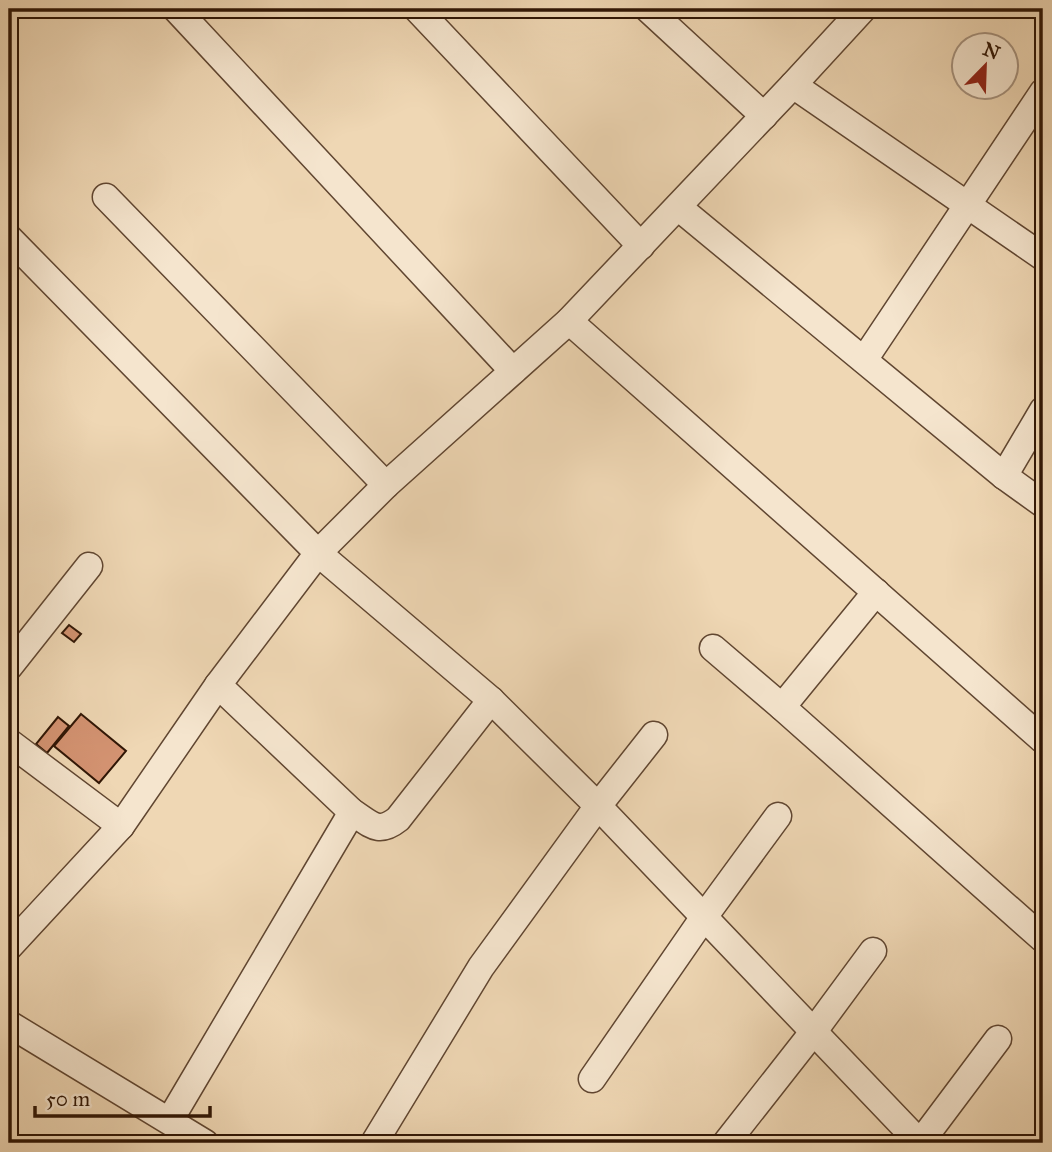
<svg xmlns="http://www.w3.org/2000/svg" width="1052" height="1152" font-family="'IM FELL Great Primer',serif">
<rect width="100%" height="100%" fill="#efd7b4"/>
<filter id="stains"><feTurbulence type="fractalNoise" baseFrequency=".00286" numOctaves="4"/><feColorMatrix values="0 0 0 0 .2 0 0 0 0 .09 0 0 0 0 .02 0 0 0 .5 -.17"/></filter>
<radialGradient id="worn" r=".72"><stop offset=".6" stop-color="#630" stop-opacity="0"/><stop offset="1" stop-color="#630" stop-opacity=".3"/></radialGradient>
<g fill="#d49372" stroke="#301605" stroke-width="2">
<path d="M 69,625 L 81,634 L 74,642 L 62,633 Z"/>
<path d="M 81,714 L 126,751 L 99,783 L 54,746 Z"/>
<path d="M 58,717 L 69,726 L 47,753 L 36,744 Z"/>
</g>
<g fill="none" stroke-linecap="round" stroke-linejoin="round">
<defs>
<g id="street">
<path d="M 176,9 L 513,371"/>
<path d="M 417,9 L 641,246"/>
<path d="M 648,9 L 764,116"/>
<path d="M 793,85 L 1043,257"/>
<path d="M 106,197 L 386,485"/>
<path d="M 678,207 L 1004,476 L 1043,504"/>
<path d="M 9,238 L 318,553 L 491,700 L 598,806 L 920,1143"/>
<path d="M 569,321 L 1043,740"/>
<path d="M 864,360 L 1043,92"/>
<path d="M 1004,476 L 1043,410"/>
<path d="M 713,648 L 782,707 L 1043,939"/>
<path d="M 9,667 L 89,566"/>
<path d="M 218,685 L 352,812 C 371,824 378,835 398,819 L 491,700"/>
<path d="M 782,707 L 876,592"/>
<path d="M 9,742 L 121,826"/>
<path d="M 9,947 L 121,826 L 218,685 L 318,553 L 386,485 L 569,321 L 793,85 L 863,9"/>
<path d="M 9,1024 L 205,1143"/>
<path d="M 592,1079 L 704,917 L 778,816"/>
<path d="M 170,1120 L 352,812"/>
<path d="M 374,1143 L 481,967 L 598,806 L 654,735"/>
<path d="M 726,1143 L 814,1031 L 873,951"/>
<path d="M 920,1143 L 998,1039"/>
</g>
</defs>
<use href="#street" stroke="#604631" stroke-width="29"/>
<use href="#street" stroke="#f5e5ce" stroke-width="26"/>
</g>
<rect width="1052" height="1152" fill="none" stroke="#efd7b4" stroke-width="35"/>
<rect x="10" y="10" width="1031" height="1131" fill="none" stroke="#301605" stroke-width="3.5"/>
<rect x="18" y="18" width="1017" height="1117" fill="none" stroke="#301605" stroke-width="2"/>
<g transform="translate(985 66) rotate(23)"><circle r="33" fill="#f5e5ce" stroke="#a6927e" stroke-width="2"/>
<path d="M0-5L12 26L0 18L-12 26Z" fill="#8f2418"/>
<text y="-10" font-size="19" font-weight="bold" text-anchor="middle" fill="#301605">N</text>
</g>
<path d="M35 1106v10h175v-10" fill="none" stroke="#301605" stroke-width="3.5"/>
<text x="46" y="1106" font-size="21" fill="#301605" stroke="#f5e5ce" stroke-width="5" paint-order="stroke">50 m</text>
<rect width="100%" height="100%" filter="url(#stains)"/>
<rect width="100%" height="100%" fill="url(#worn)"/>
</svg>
